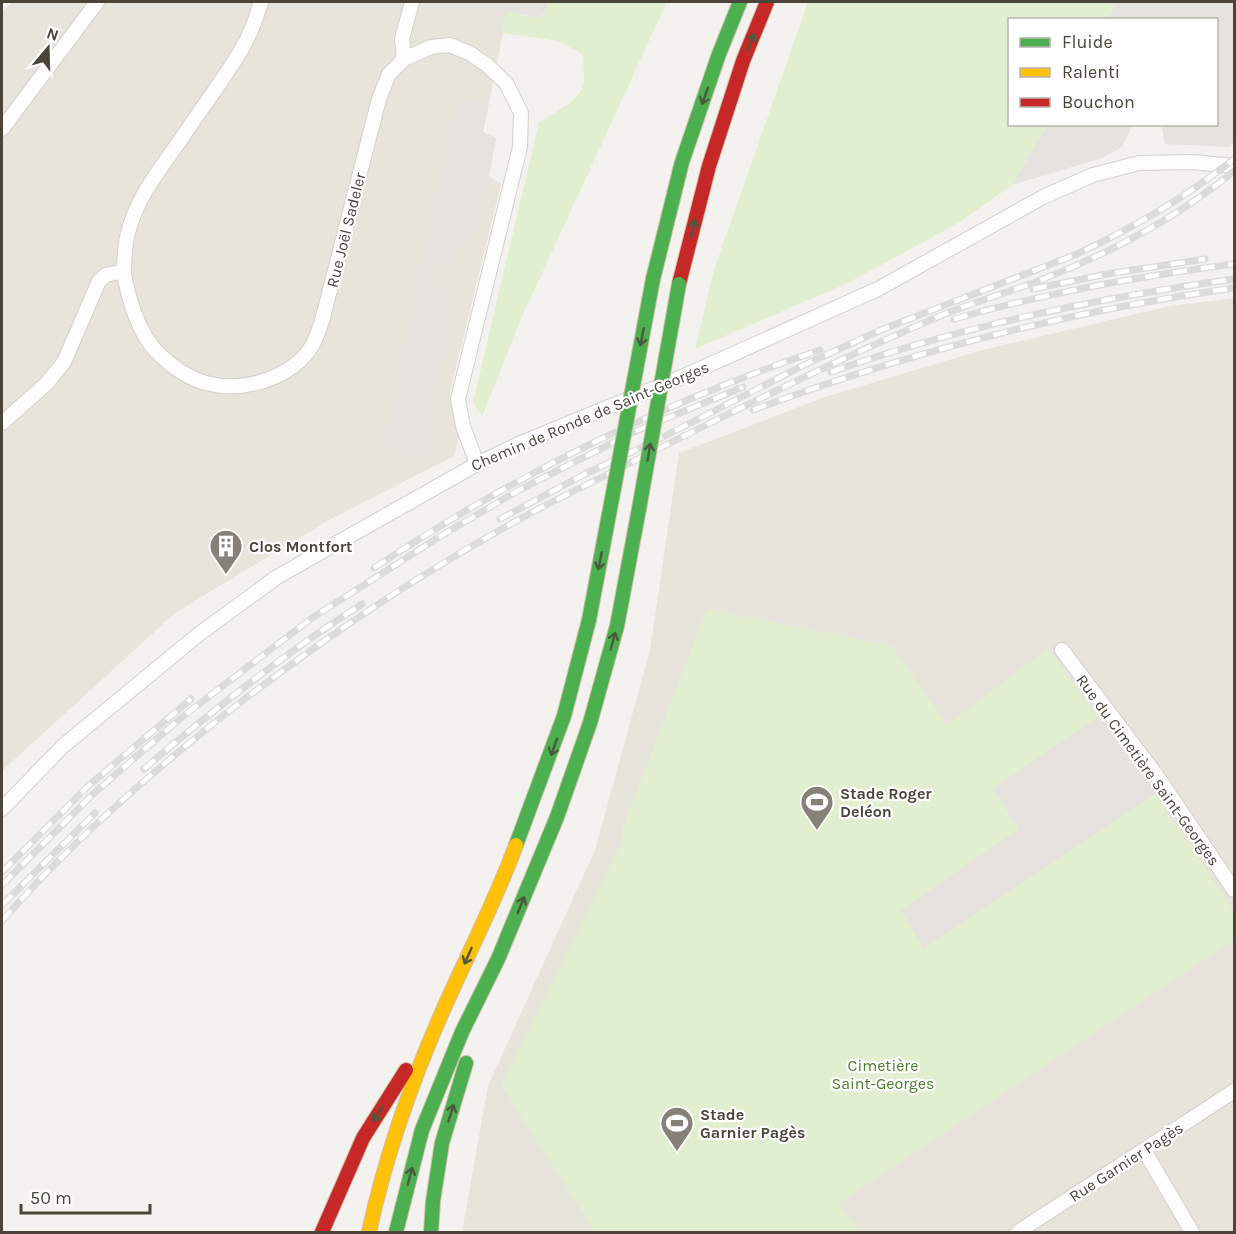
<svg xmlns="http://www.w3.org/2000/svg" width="1236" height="1234" font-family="Karla,sans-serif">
<rect width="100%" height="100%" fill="#f4f2ee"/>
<g fill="#e7e4dc">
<path d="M 13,2 L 548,2 L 502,24 L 503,33 L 483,132 L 496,138 L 489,176 L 501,184 L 450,392 L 459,437 L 454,456 L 329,520 L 175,613 L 2,771 L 2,11 Z"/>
<path d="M 1234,298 L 1234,1232 L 462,1232 L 488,1086 L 595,850 L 650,650 L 679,453 L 825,397 L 979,351 L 1170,306 Z"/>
</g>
<g fill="#e6e2de">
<path d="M 1106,2 L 1234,2 L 1234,142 L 1230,147 L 1165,144 L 1162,128 L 1163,125 L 1216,124 L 1216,20 L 1107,19 L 1115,6 Z"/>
<path d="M 1047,125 L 1133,125 L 1122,147 L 1102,158 L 1012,185 Z"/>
</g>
<g fill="#e1eecf">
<path d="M 548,2 L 667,2 L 520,321 L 482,417 L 473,402 L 539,123 C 553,112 580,102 584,83 C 585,74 583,63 582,54 L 558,41 L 503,33 L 502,24 L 508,11 L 536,18 L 544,14 Z"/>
<path d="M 808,2 L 1106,2 L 1115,6 L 1107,19 L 1010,20 L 1010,124 L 1047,125 L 1012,185 L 960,222 L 848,283 L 695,349 L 714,270 Z"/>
<path d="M 707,609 L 892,646 L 947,725 L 1047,649 L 1099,716 L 994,788 L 1019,829 L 901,910 L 924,948 L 1155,794 L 1234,912 L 1234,940 L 839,1203 L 858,1230 L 854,1232 L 595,1232 L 501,1085 L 623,840 L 621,832 Z"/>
</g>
<g fill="#e6e3df">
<path d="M 495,2 L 548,2 L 544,14 L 536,18 L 493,5 Z"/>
<path d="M 459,97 L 489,103 L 483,132 L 496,138 L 489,176 L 470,244 L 457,243 L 452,269 L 435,265 L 429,285 L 453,291 L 425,457 L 385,450 L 417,282 Z"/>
<path d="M 1099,716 L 1155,794 L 924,948 L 901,910 L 1019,829 L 993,789 Z"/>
</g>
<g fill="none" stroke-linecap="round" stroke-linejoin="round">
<defs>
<g id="street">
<path d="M 261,2 C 256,19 250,36 240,52 C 221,83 199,112 179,142 C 155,176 129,208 125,250 C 125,258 123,266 124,273 C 128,298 139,334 157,352 C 170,365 188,378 206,383 C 242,393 291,379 312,346 C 316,339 319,329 322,321 L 379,99 L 389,74 L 404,59 L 431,47 L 450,45 L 471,54 L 487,65 L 506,83 L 521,113 L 520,147 L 458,399 L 463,426 L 477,464"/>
<path d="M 404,59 L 402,39 L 412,2"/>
<path d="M 2,129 L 97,2"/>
<path d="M 2,423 L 46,384 L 64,362 L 99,281 L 106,275 L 124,271"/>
<path d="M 1062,650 L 1157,776 L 1234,890"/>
<path d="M 2,809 L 63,746 L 199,634 L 277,577 L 477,464 L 521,443 L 682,377 L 878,289 L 1043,197 L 1093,175 L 1139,163 L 1192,162 L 1234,166"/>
<path d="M 1144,1150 L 1192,1232"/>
<path d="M 1018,1232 L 1234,1091"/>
</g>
<g id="fast">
<path d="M 653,279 L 682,162 L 719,54 L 740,2"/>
<path d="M 516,845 L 564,716 L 589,620 L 611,504"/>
<path d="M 396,1232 L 422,1130 L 462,1032 L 498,959 L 557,817 L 590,723 L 617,626 L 639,509"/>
<path d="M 431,1232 L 433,1201 L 442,1143 L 466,1063"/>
</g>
<path id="slow" d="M 369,1232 C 386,1154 412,1080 444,1008 C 468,954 496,900 516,845"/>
<g id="jam">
<path d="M 679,284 L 709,166 L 743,61 L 767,2"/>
<path d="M 322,1232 L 363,1138 L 406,1070"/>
</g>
</defs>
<use href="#street" stroke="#d2d0cb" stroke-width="16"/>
<use href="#fast" stroke="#ccbfa9" stroke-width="16"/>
<use href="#slow" stroke="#ccbfa9" stroke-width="16"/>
<use href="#jam" stroke="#ccbfa9" stroke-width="16"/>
<use href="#street" stroke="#fdfdfc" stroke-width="14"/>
<use href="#fast" stroke="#4caf50" stroke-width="14"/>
<use href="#slow" stroke="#ffc107" stroke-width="14"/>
<use href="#jam" stroke="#c62828" stroke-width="14"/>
<defs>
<g id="rail">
<path d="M 1033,289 L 1107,274 L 1205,259"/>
<path d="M 954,319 C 1046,293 1140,276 1234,264"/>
<path d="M 831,372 C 962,326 1098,298 1234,279"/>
<path d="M 753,410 C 909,352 1070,311 1234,288"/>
<path d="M 500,519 L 583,475 L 663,437 L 806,364 L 881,330 L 1077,254 C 1133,228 1186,197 1234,159"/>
<path d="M 374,568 C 513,476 662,403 820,350"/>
<path d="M 144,769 C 214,709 285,653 362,604"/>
<path d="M 2,872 L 87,787 L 191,699"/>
<path d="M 2,885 L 93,794 L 182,717 L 312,618 L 439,537 L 519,490 L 636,431 L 743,387"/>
<path d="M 2,905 L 95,813"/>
<path d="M 2,921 C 71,842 150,773 233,708 C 333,631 438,561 550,503 C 675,441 798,377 926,322 C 961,306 997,296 1033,283 C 1104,256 1176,219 1234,171"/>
</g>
</defs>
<use href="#rail" stroke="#dbdbda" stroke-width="7"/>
<use href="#rail" stroke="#fff" stroke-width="4.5" stroke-dasharray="14" stroke-linecap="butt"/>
<defs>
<g id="fast-bridge">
<path d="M 611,504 L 653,279"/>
<path d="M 639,509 L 679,284"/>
</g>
</defs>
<use href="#fast-bridge" stroke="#ccbfa9" stroke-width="16" stroke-linecap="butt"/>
<use href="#fast-bridge" stroke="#4caf50" stroke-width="14"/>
</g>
<defs><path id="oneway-shaft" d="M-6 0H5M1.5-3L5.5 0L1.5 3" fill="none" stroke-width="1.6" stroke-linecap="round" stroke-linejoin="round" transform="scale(1.5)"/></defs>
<g stroke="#4b593e">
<use href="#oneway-shaft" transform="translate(751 42) rotate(-68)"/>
<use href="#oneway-shaft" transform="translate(705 96) rotate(109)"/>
<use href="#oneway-shaft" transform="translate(693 228) rotate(-76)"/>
<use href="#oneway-shaft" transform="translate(642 337) rotate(101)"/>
<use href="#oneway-shaft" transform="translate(649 452) rotate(-80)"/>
<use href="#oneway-shaft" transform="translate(600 561) rotate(101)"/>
<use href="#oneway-shaft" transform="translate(613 641) rotate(-75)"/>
<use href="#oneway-shaft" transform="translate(554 747) rotate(110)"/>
<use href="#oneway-shaft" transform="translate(521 905) rotate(-68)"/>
<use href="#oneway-shaft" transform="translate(468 956) rotate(114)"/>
<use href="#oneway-shaft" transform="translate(451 1113) rotate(-73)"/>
<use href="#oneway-shaft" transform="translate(378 1114) rotate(122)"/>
<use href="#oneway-shaft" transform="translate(410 1176) rotate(-75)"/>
</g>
<defs>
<symbol id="building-pin" viewBox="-11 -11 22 30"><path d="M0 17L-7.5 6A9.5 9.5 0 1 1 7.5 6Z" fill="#868178" stroke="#fff"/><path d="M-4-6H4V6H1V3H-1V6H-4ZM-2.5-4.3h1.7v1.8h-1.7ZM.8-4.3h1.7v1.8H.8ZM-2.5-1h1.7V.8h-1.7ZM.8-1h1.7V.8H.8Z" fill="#fff"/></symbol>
<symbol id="stadium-pin" viewBox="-11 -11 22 30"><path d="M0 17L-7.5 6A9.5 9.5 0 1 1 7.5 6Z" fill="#868178" stroke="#fff"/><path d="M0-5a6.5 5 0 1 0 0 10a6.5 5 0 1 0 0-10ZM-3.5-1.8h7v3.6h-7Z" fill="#fff"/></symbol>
</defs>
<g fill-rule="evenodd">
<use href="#building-pin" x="207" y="527" width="38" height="52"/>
<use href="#stadium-pin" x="798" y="783" width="38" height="52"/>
<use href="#stadium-pin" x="658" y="1104" width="38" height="52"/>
</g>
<g text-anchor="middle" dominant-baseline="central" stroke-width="4.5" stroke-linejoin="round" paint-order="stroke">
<g font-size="16" fill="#4b4439" stroke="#fff">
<text transform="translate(346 230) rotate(-76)">Rue Joël Sadeler</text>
<text transform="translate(590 416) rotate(-23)">Chemin de Ronde de Saint-Georges</text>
<text transform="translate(1148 770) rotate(54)">Rue du Cimetière Saint-Georges</text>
<text transform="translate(1126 1162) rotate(-33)">Rue Garnier Pagès</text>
</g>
<g font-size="16" font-weight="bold" fill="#4b4439" stroke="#fff" text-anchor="start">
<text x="249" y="546">Clos Montfort</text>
<text x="840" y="793">Stade Roger<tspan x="840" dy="18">Deléon</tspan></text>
<text x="700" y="1114">Stade<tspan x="700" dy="18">Garnier Pagès</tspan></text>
</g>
<g font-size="16" fill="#4a7f2a" stroke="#fff">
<text x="883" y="1065">Cimetière<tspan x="883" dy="18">Saint-Georges</tspan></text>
</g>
</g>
<rect width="1236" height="1234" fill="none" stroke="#4b4439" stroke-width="6"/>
<rect x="1008" y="18" width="210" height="108" fill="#ffffff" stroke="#b7b4b0" stroke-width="1.5"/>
<rect x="1020" y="38" width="30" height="9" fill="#4caf50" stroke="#b7b4b0" stroke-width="1.5"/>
<text x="1062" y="48" font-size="18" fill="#4b4439">Fluide</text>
<rect x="1020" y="68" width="30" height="9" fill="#ffc107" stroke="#b7b4b0" stroke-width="1.5"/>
<text x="1062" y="78" font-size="18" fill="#4b4439">Ralenti</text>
<rect x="1020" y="98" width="30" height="9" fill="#c62828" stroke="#b7b4b0" stroke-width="1.5"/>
<text x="1062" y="108" font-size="18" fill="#4b4439">Bouchon</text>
<g transform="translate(48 48) rotate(19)" stroke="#ffffff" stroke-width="4.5" paint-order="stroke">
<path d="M0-4.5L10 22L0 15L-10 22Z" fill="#4b4439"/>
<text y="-9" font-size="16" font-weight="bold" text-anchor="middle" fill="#4b4439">N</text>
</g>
<path d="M21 1204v9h129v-9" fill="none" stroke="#4b4439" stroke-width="3"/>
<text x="30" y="1204" font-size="18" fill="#4b4439" stroke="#ffffff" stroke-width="4.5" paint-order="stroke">50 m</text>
</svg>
